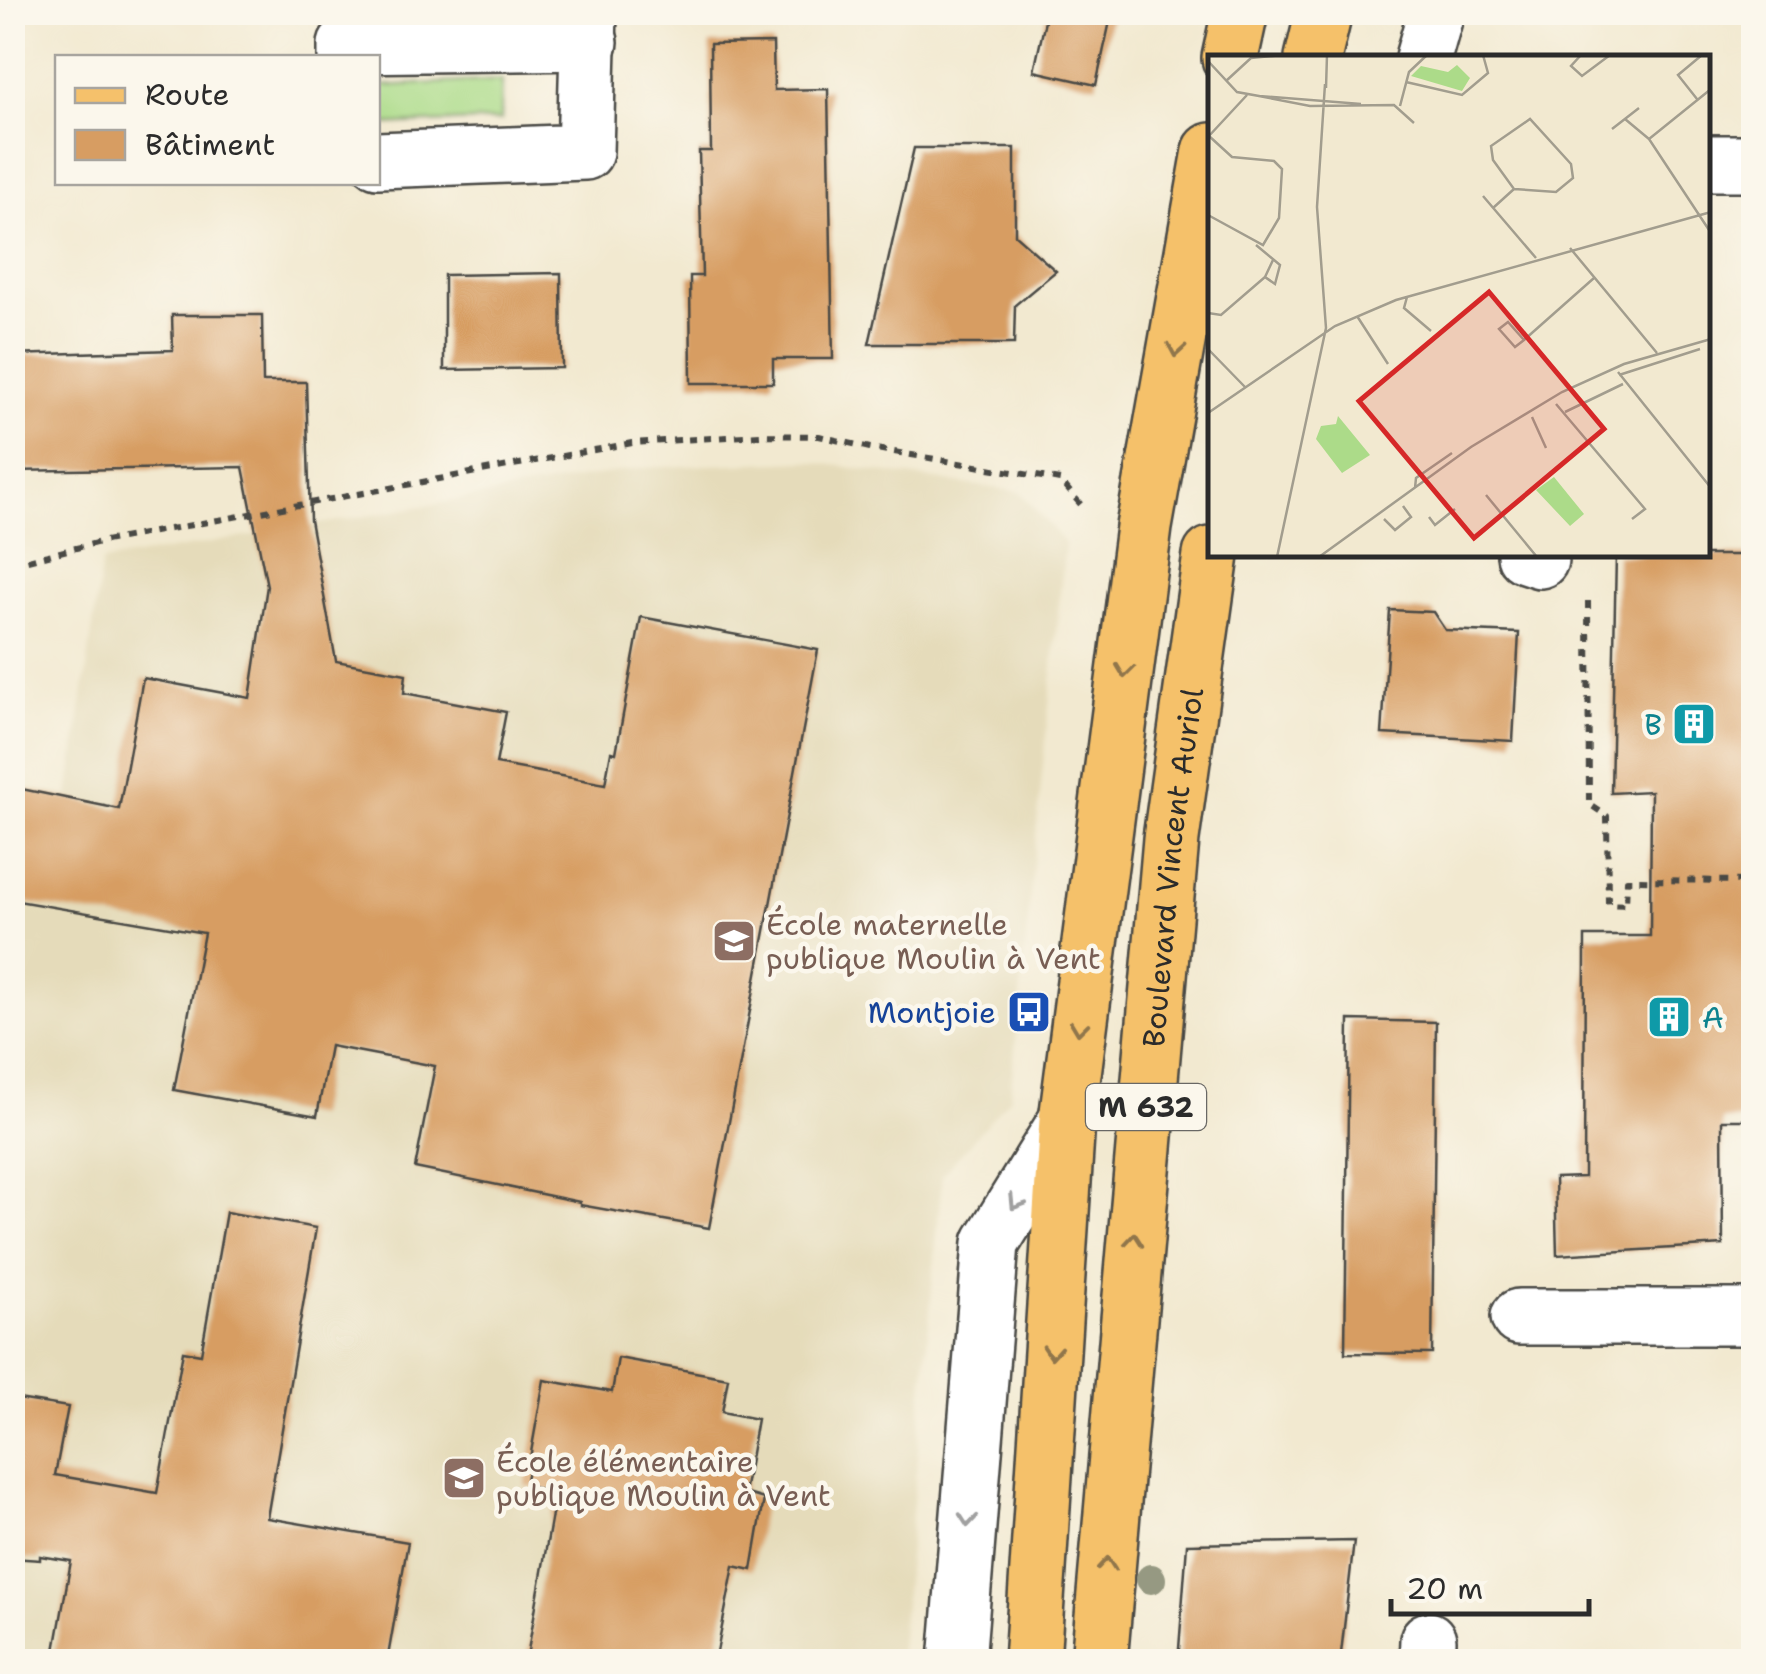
<svg xmlns="http://www.w3.org/2000/svg" width="1766" height="1674" font-family="'Shantell Sans',sans-serif">
<rect width="100%" height="100%" fill="#fbf7ec"/>
<filter id="ink" filterUnits="userSpaceOnUse"><feTurbulence type="fractalNoise" baseFrequency=".01" numOctaves="2"/><feDisplacementMap in="SourceGraphic" scale="20" xChannelSelector="R" yChannelSelector="G"/><feConvolveMatrix kernelMatrix="1 2 1 2 8 2 1 2 1" color-interpolation-filters="sRGB"/></filter>
<filter id="wash" filterUnits="userSpaceOnUse"><feTurbulence type="fractalNoise" baseFrequency=".0048" numOctaves="4" result="noise"/><feDisplacementMap in="SourceGraphic" scale="40" xChannelSelector="R" yChannelSelector="G"/><feGaussianBlur stdDeviation="2.25" result="paint"/><feColorMatrix in="noise" values="0 0 0 0 0 0 0 0 0 0 0 0 0 0 0 0 0 1.4 0 .05"/><feComposite in="paint" operator="in"/></filter>
<g filter="url(#wash)">
<rect width="100%" height="100%" fill="#f2e9d0"/>
<path fill="#e5dbba" d="M 805,461 L 1020,492 L 1065,543 L 1010,1097 L 942,1175 L 899,1661 L 13,1662 L 13,787 L 69,796 L 102,562 L 641,468 Z"/>
<path fill="#acdb89" stroke="#6c835a" stroke-width="2.5" d="M 502,80 L 501,120 L 378,125 L 378,86 Z"/>
<g id="blocks">
<g fill="#d79d62">
<path d="M 1047,12 L 1112,12 L 1096,85 L 1034,71 Z"/>
<path d="M 773,43 L 774,90 L 828,89 L 833,359 L 773,359 L 773,383 L 691,383 L 690,276 L 702,276 L 699,151 L 711,151 L 710,44 Z"/>
<path d="M 914,148 L 1015,148 L 1015,235 L 1056,271 L 1015,305 L 1014,344 L 869,344 Z"/>
<path d="M 561,273 L 562,368 L 444,370 L 444,275 Z"/>
<path d="M 172,315 L 262,315 L 263,382 L 306,382 L 310,520 L 336,661 L 406,674 L 404,693 L 506,712 L 496,764 L 605,784 L 611,752 L 616,753 L 641,617 L 818,650 L 709,1228 L 580,1205 L 580,1202 L 415,1168 L 435,1066 L 330,1046 L 317,1116 L 174,1090 L 204,933 L 12,900 L 12,787 L 119,809 L 143,678 L 250,698 L 267,586 L 243,467 L 12,471 L 12,355 L 173,350 Z"/>
<path d="M 1616,555 L 1754,555 L 1754,1120 L 1722,1120 L 1723,1245 L 1557,1255 L 1555,1178 L 1584,1177 L 1585,936 L 1650,936 L 1651,791 L 1611,793 Z"/>
<path d="M 1390,610 L 1433,612 L 1445,630 L 1519,633 L 1513,741 L 1382,734 Z"/>
<path d="M 1349,1020 L 1436,1022 L 1432,1354 L 1345,1353 Z"/>
<path d="M 226,1212 L 316,1228 L 267,1518 L 408,1542 L 387,1662 L 53,1662 L 71,1561 L 40,1556 L 40,1560 L 12,1558 L 12,1398 L 68,1407 L 55,1475 L 157,1493 L 183,1351 L 201,1354 Z"/>
<path d="M 618,1358 L 728,1378 L 722,1412 L 757,1419 L 744,1493 L 764,1499 L 752,1570 L 734,1566 L 715,1662 L 526,1662 L 556,1492 L 525,1486 L 544,1380 L 612,1392 Z"/>
<path d="M 1354,1541 L 1340,1662 L 1178,1662 L 1187,1544 Z"/>
</g>
</g>
</g>
<g filter="url(#ink)">
<use href="#blocks" fill-opacity="0" stroke="#494844" stroke-width="2.5"/>
<g fill="none" stroke-linecap="round" stroke-linejoin="round">
<defs>
<g id="minor">
<path d="M 346,58 L 346,45 L 590,42"/>
<path d="M 1423,58 L 1436,12"/>
<path d="M 378,160 L 585,152 L 589,12"/>
<path d="M 1708,163 L 1754,163"/>
<path d="M 1525,555 L 1540,560"/>
<path d="M 1519,1317 L 1754,1317"/>
<path d="M 957,1662 L 991,1243 L 1067,1120"/>
<path d="M 1427,1662 L 1428,1640"/>
</g>
<g id="major">
<path d="M 1230,58 L 1240,12"/>
<path d="M 1313,58 L 1324,12"/>
<path d="M 1032,1662 L 1067,1120 L 1144,527 L 1211,151"/>
<path id="s1" d="M 1099,1662 L 1171,839 L 1211,555"/>
</g>
</defs>
<use href="#minor" stroke="#494844" stroke-width="60"/>
<use href="#major" stroke="#494844" stroke-width="60"/>
<g stroke="#494844" stroke-width="6" stroke-dasharray="8 8" stroke-linecap="butt">
<path d="M 12,564 L 100,542 L 632,443 L 760,435 L 819,436 L 870,448 L 1060,480 L 1082,506"/>
<path d="M 1588,601 L 1589,804 L 1607,816 L 1608,904 L 1626,905 L 1627,880 L 1754,881"/>
</g>
<use href="#minor" stroke="#fff" stroke-width="55"/>
<use href="#major" stroke="#f5c16b" stroke-width="55"/>
</g>
<circle fill="#969982" cx="1151" cy="1579" r="15"/>
<defs><path id="oneway-chevron" d="M-2-3.5L2.5 0L-2 3.5" fill="none" stroke-width="1.6" stroke-linecap="round" stroke-linejoin="round" transform="scale(2.5)"/></defs>
<g stroke="#90764b">
<use href="#oneway-chevron" transform="translate(1176 350) rotate(100)"/>
<use href="#oneway-chevron" transform="translate(1125 671) rotate(97)"/>
<use href="#oneway-chevron" transform="translate(1079 1028) rotate(97)"/>
<use href="#oneway-chevron" transform="translate(1134 1240) rotate(-85)"/>
<use href="#oneway-chevron" transform="translate(1052 1352) rotate(94)"/>
<use href="#oneway-chevron" transform="translate(1107 1564) rotate(-85)"/>
</g>
<g stroke="#a0a0a0">
<use href="#oneway-chevron" transform="translate(1016 1203) rotate(122)"/>
<use href="#oneway-chevron" transform="translate(968 1520) rotate(95)"/>
</g>
</g>
<defs>
<symbol id="building-square" viewBox="-11 -11 22 22"><rect x="-9" y="-9" width="18" height="18" rx="4" fill="#0f9aa8" stroke="#fbf7ec"/><path d="M-4-6H4V6H1V3H-1V6H-4ZM-2.5-4.3h1.7v1.8h-1.7ZM.8-4.3h1.7v1.8H.8ZM-2.5-1h1.7V.8h-1.7ZM.8-1h1.7V.8H.8Z" fill="#fff"/></symbol>
<symbol id="school-square" viewBox="-11 -11 22 22"><rect x="-9" y="-9" width="18" height="18" rx="4" fill="#8d6e63" stroke="#fbf7ec"/><path d="M0-5L7-2L0 1L-7-2ZM-4 1L0 2.5L4 1V4Q0 6-4 4Z" fill="#fff"/></symbol>
<symbol id="bus-square" viewBox="-11 -11 22 22"><rect x="-9" y="-9" width="18" height="18" rx="4" fill="#1a4fb4" stroke="#fbf7ec"/><path d="M-5-6H5V4H4V6H2V4H-2V6H-4V4H-5ZM-3.5-4V0h7V-4ZM-3.5 1.2v1.5H-2V1.2ZM2 1.2v1.5H3.5V1.2Z" fill="#fff"/></symbol>
</defs>
<g fill-rule="evenodd">
<use href="#building-square" x="1669" y="699" width="50" height="50"/>
<use href="#school-square" x="709" y="916" width="50" height="50"/>
<use href="#bus-square" x="1004" y="987" width="50" height="50"/>
<use href="#building-square" x="1644" y="992" width="50" height="50"/>
<use href="#school-square" x="439" y="1453" width="50" height="50"/>
</g>
<g text-anchor="middle" dominant-baseline="central" stroke-width="9" stroke-linejoin="round" paint-order="stroke">
<rect fill="#fbf7ec" stroke="#696865" stroke-width="2.5" x="1086" y="1084" width="120" height="46" rx="8"/>
<g font-size="28" font-weight="bold" fill="#2b2b2b">
<text x="1146" y="1107">M 632</text>
</g>
<g font-size="30" fill="#0d838f" stroke="#fbf7ec" text-anchor="end">
<text x="1662" y="724">B</text>
<text x="1702" y="1017" text-anchor="start">A</text>
</g>
<g font-size="30" fill="#2b2b2b" stroke="#fbf7ec">
<text stroke="none"><textPath href="#s1" startOffset="798">Boulevard Vincent Auriol</textPath></text>
</g>
<g font-size="30" fill="#785e54" stroke="#fbf7ec" text-anchor="start">
<text x="766" y="924">École maternelle<tspan x="766" dy="34">publique Moulin à Vent</tspan></text>
<text x="496" y="1461">École élémentaire<tspan x="496" dy="34">publique Moulin à Vent</tspan></text>
</g>
<g font-size="30" fill="#164399" stroke="#fbf7ec" text-anchor="end">
<text x="996" y="1012">Montjoie</text>
</g>
</g>
<g transform="translate(1208 55)">
<rect width="502" height="502" fill="#f2e9d0"/>
<path d="M 249,10 L 262,23 L 254,36 L 203,21 L 213,11 L 240,17 ZM 130,361 L 162,400 L 134,418 L 108,384 L 113,371 L 128,369 ZM 346,422 L 376,459 L 362,471 L 328,435 Z" fill="#acdb89"/>
<path fill="none" stroke="#a29d8e" stroke-width="2.5" d="M 373,0 L 363,11 L 374,21 L 402,0M 0,6 L 29,37 L 51,41M 18,26 L 43,3 L 75,0M 198,27 L 254,40 L 280,18 L 275,0M 118,33 L 119,0M 503,34 L 441,84 L 503,178M 489,44 L 470,20 L 494,0M 153,49 L 51,41 L 102,51 L 186,50 L 206,68M 192,51 L 201,17 L 219,0M 417,64 L 441,84M 404,74 L 431,53M 0,82 L 39,40M 275,141 L 328,203M 285,153 L 306,134 L 285,105 L 283,91 L 322,64 L 363,109 L 365,123 L 348,137 L 306,134M 0,160 L 55,190 L 71,163 L 74,114 L 66,106 L 24,102 L 1,81M 48,190 L 72,210 L 67,229 L 57,222 L 65,205M 362,193 L 449,298M 199,242 L 196,253 L 223,276M 0,258 L 13,260 L 57,222M 149,261 L 180,309M 316,285 L 300,267 L 291,274 L 307,292 L 316,285 L 386,223M 0,294 L 37,332M 410,317 L 503,433M 411,320 L 492,294M 348,349 L 437,454 L 424,464M 357,357 L 415,329M 0,358 L 127,271 L 188,245 L 503,157M 324,362 L 338,393M 207,433 L 208,423 L 244,398M 278,440 L 329,502M 221,462 L 227,470 L 247,454M 176,464 L 187,475 L 203,462 L 195,451M 69,502 L 118,273 L 109,152 L 117,29M 111,502 L 263,392 L 354,337 L 416,309 L 503,284"/>
<path fill="#d62828" fill-opacity="0.15" stroke="#d62828" stroke-width="5" d="M 281,237 L 396,374 L 266,483 L 151,346 Z"/>
<rect width="502" height="502" fill="none" stroke="#2b2b2b" stroke-width="5"/>
</g>
<rect width="1766" height="1674" fill="none" stroke="#fbf7ec" stroke-width="50"/>
<rect x="55" y="55" width="325" height="130" fill="#fbf7ec" stroke="#a8a59f" stroke-width="2.5"/>
<rect x="75" y="88" width="50" height="15" fill="#f5c16b" stroke="#a8a59f" stroke-width="2.5"/>
<text x="145" y="105" font-size="30" fill="#2b2b2b">Route</text>
<rect x="75" y="130" width="50" height="30" fill="#d79d62" stroke="#a8a59f" stroke-width="2.5"/>
<text x="145" y="155" font-size="30" fill="#2b2b2b">Bâtiment</text>
<path d="M1391 1599v15h198v-15" fill="none" stroke="#2b2b2b" stroke-width="5"/>
<text x="1406" y="1599" font-size="30" fill="#2b2b2b" stroke="#fbf7ec" stroke-width="8" paint-order="stroke">20 m</text>
</svg>
